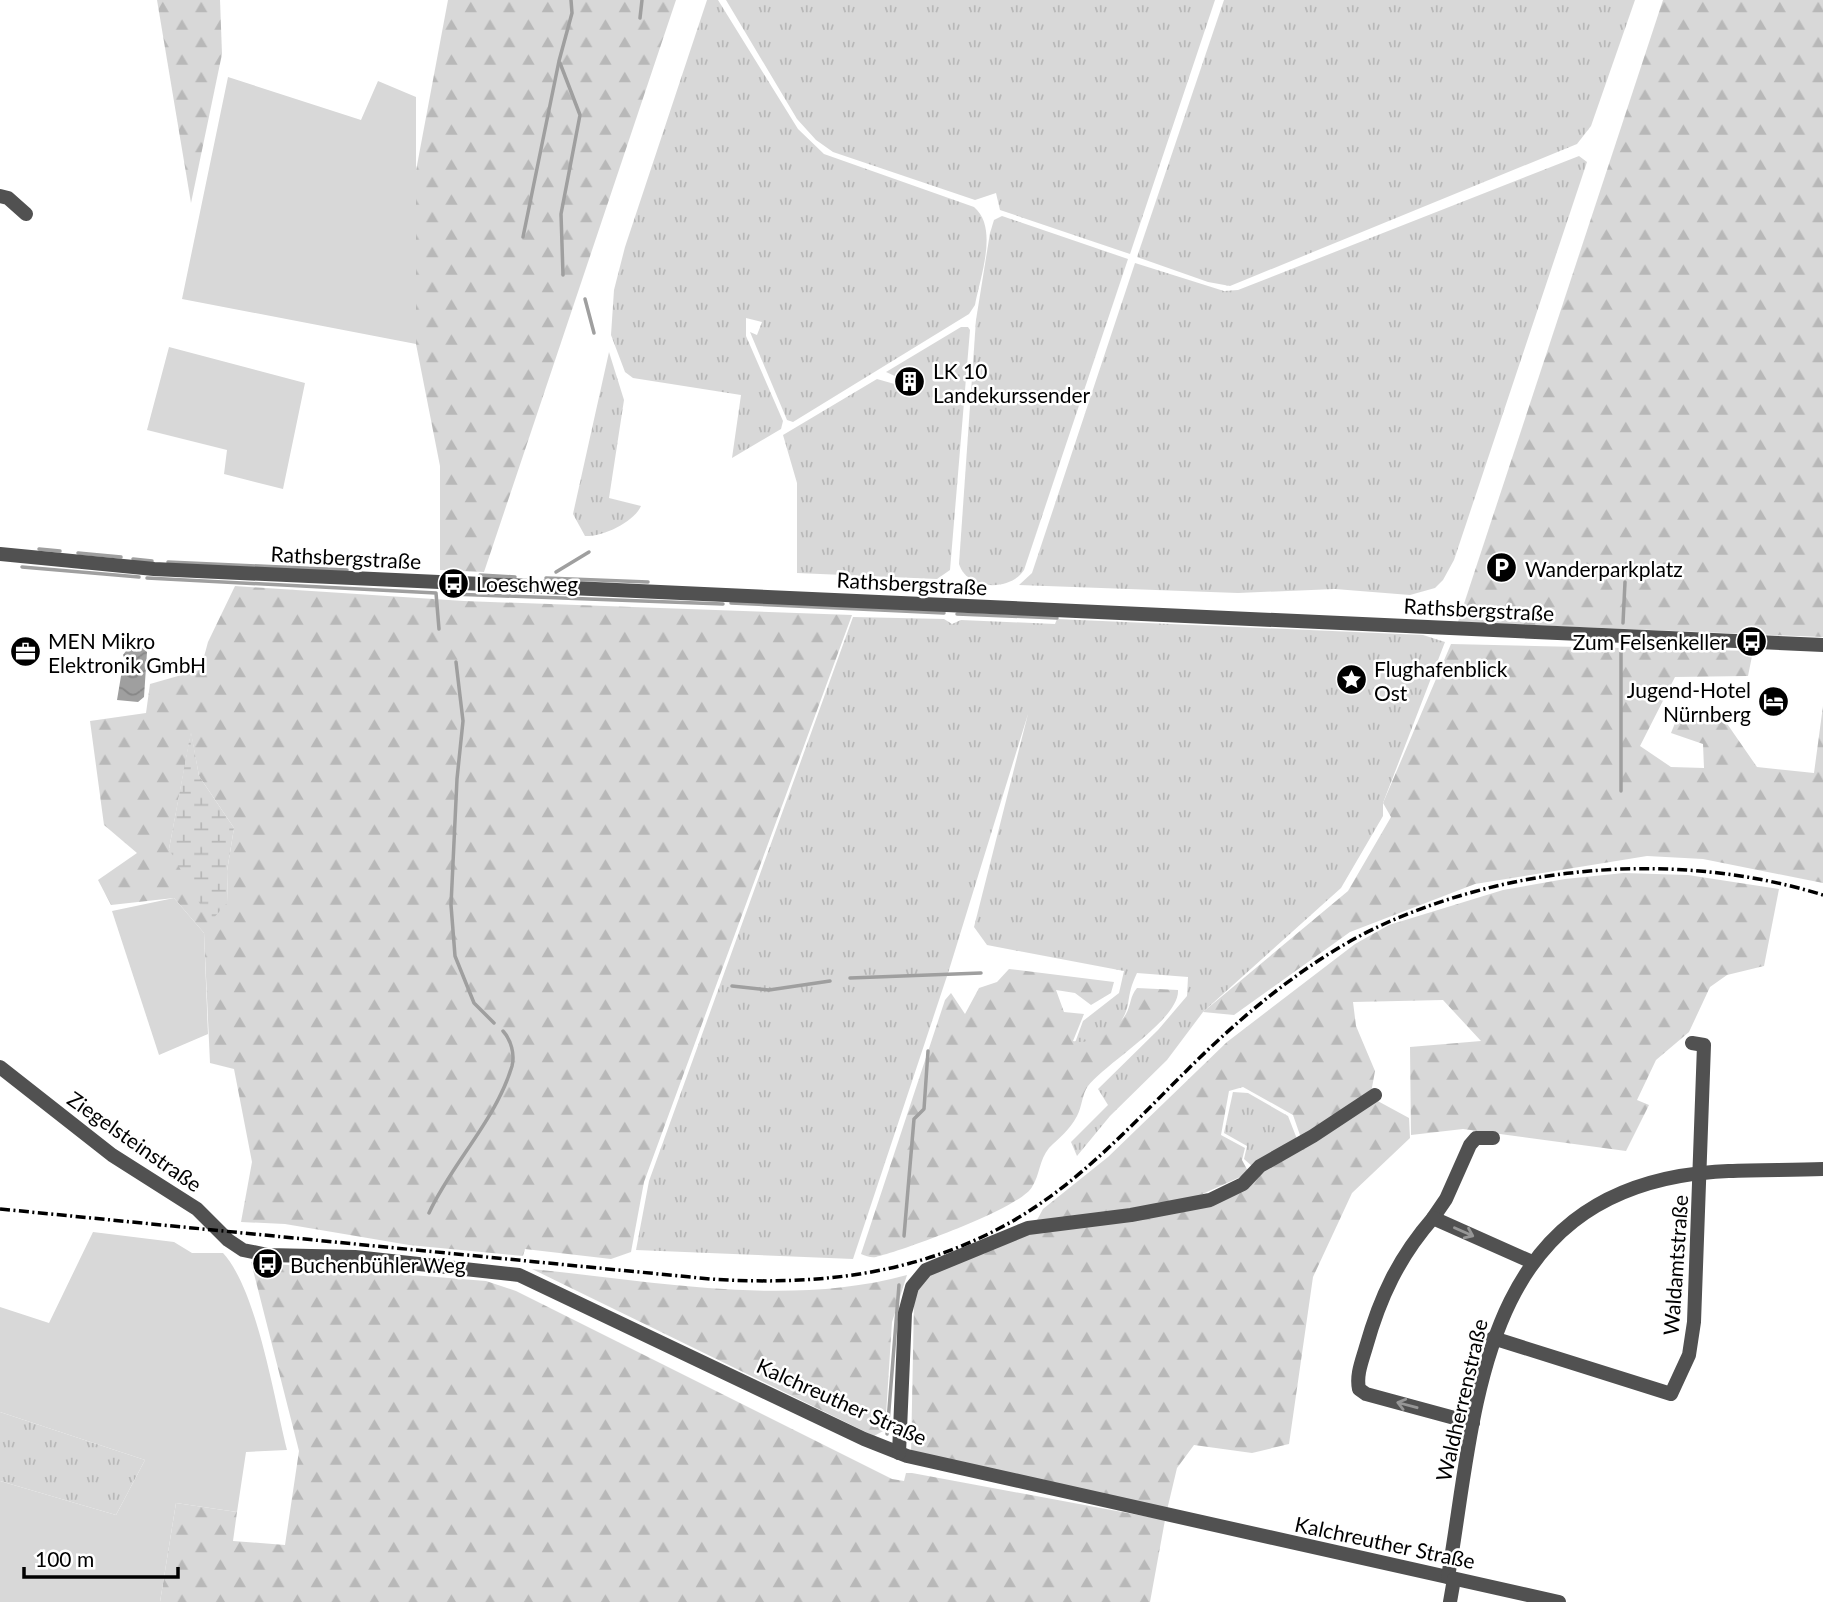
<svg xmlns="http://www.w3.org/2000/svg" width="1823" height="1602" font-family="Lato,sans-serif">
<defs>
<pattern id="grass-tufts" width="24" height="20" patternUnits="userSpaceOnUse" patternTransform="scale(1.75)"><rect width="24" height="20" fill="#d8d8d8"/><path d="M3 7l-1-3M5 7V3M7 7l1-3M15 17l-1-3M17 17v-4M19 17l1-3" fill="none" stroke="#b8b8b8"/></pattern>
<pattern id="forest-firs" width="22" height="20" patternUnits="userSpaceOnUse" patternTransform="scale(1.75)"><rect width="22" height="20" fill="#d8d8d8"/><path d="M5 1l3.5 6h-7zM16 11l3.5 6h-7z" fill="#b8b8b8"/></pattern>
<pattern id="wetland-marsh" width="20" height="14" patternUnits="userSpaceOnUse" patternTransform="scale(1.75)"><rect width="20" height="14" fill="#d8d8d8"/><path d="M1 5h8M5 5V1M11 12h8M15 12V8" fill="none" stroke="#b8b8b8"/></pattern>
<pattern id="water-waves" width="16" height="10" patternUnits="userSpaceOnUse" patternTransform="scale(1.75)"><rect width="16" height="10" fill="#9f9f9f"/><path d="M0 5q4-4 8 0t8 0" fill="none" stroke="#878787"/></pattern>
</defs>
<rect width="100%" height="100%" fill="#fff"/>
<g fill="url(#grass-tufts)">
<path d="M 707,0 L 718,0 L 798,129 L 824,154 L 974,207 C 999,228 980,277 975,305 L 969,314 L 793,422 L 787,420 L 750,332 L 757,335 L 762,322 L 746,318 L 746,336 L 783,421 L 781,429 L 732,458 L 741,395 L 633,378 L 625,372 L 611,335 L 614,290 L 625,247 Z"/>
<path d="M 726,0 L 1215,0 L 1130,254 L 1000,210 L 996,193 L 975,200 L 833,152 L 816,140 L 797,119 Z"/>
<path d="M 1224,0 L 1635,0 L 1591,126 L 1577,144 L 1230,286 L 1208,282 L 1137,257 Z"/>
<path d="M 1579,156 L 1587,162 L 1454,560 L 1443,580 L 1435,588 L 1410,595 L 1335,589 L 1238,593 L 1019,585 L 1032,573 L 1135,263 L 1224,291 L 1238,290 Z"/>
<path d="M 1002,216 L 1128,259 L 1024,570 C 1010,592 967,590 959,564 L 976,320 L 990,233 L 994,220 Z"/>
<path d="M 961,327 L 968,327 L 970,330 L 950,570 L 937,579 L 797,573 L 797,483 L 783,435 L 877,379 L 912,389 L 915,379 L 907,377 L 906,381 L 886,372 Z"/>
<path d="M 609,352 L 624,400 L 609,498 L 641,506 C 634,522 603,537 585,536 L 573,514 Z"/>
<path d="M 853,617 L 944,619 L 952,624 L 961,620 L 1055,624 L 1057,619 L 1423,635 L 1445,642 L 1383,803 L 1383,816 L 1341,888 L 1203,1012 L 1167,1060 L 1110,1116 L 1077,1156 L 1071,1142 L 1108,1105 L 1098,1089 L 1158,1030 L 1187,996 L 1188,977 L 1137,973 C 1131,986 1130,991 1128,1004 C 1124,1026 1105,1039 1089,1051 L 1072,1051 L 1083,1021 L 1119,993 L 1124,971 L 987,945 L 974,927 L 1028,714 L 949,970 L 853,1259 L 636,1250 L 649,1181 Z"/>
<path d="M 1233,1092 L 1248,1093 L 1288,1116 L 1297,1139 L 1253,1167 L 1244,1159 L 1247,1146 L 1224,1133 Z"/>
<path d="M 0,1412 L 145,1460 L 116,1515 L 0,1481 Z"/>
</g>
<g fill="url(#forest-firs)" fill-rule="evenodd">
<path d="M 157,0 L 220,0 L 222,54 L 191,203 Z"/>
<path d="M 448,0 L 676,0 L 484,572 L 440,570 L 440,466 L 416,344 L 415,176 Z"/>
<path d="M 1663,0 L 1823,0 L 1823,637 L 1458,622 Z"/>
<path d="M 235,586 L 464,601 L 852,615 L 644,1182 L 631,1252 L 611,1259 L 525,1249 L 523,1256 L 409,1245 L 285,1224 L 241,1222 L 252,1162 L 234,1069 L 210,1063 L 204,933 L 174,898 L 111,905 L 98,880 L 137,853 L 104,825 L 90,721 L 146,713 L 150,684 L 206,668 L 202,664 L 208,642 ZM 191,733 L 199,776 L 234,828 L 227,871 L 228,902 L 169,849 Z"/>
<path d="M 1451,644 L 1753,651 L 1748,676 L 1675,677 L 1640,746 L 1671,767 L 1704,768 L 1703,744 L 1671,733 L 1680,711 L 1721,715 L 1757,767 L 1814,773 L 1823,706 L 1823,883 L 1703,859 L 1647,856 L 1475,884 L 1350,932 L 1234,1015 L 1203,1012 L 1348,891 L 1391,817 L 1383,803 Z"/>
<path d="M 1624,873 L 1688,875 L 1779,889 L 1764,966 L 1727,975 L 1710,987 L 1689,1032 L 1656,1060 L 1637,1100 L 1649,1105 L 1626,1151 L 1463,1129 L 1411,1135 L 1410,1047 L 1481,1041 L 1443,1000 L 1353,1002 L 1356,1026 L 1375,1071 L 1371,1093 L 1301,1138 L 1293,1115 L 1243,1087 L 1229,1091 L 1221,1135 L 1245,1148 L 1242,1160 L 1249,1173 L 1187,1201 L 1069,1219 L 1037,1220 L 1043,1209 L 1108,1157 L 1227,1042 L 1355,944 L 1389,925 L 1503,890 L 1565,879 Z"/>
<path d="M 1009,969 L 1114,982 L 1111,993 L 1091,1005 L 1075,993 L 1056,990 L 1064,1012 L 1084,1014 L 1073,1041 C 1092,1046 1116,1031 1126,1014 C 1131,1005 1130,996 1137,988 L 1178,990 C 1180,1019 1106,1063 1088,1086 C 1082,1094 1082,1107 1077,1116 C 1069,1131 1060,1137 1049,1148 C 1039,1160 1040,1175 1032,1187 C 1021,1208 902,1251 876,1257 C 871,1258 866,1256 861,1254 L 945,1000 L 951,993 L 965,1014 L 979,988 L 997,982 Z"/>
<path d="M 1374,1099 L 1409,1118 L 1410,1138 L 1352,1193 L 1313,1277 L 1289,1444 L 1252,1453 L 1194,1445 L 1177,1468 L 1167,1510 L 911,1454 L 914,1302 L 920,1284 L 928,1273 L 1032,1232 L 1208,1202 Z"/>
<path d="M 251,1262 L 486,1281 L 516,1291 L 892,1479 L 904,1481 L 906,1473 L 912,1473 L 1165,1520 L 1150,1602 L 160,1602 L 176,1503 L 237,1512 L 233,1541 L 285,1545 L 299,1451 Z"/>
<path d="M 532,1269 C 653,1281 787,1308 907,1275 L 892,1322 L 885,1430 L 874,1436 Z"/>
</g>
<path fill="url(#wetland-marsh)" d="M 191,731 L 199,776 L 234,828 L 227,871 L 228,902 L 210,922 L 169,849 Z"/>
<g fill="#d8d8d8">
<path d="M 228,77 L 361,120 L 378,81 L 416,97 L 416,344 L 182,299 Z"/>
<path d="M 169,347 L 305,383 L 283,489 L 224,474 L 227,450 L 147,430 Z"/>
<path d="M 174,898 L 204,933 L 208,1034 L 159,1055 L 112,911 Z"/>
<path d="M 93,1232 L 174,1242 L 192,1253 L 223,1253 C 257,1290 274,1398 287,1450 L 246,1452 L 237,1512 L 176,1503 L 160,1602 L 0,1602 L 0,1481 L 116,1515 L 145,1460 L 0,1412 L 0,1307 L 49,1323 Z"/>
</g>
<path fill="url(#water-waves)" d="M 143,648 L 147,652 L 144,697 L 138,702 L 117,700 L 121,676 L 128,667 L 123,655 L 126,651 Z"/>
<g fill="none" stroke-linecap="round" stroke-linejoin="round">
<g stroke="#9f9f9f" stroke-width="3.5">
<path d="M 640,18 L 642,0"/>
<path d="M 560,63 L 580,115 L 561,214 L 563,275"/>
<path d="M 523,237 L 559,61 L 572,13 L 571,0"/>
<path d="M 585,299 L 594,333"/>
<path d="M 39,549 L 60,551"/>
<path d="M 78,553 L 121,557"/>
<path d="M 133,559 L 152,561"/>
<path d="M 168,562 L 347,570"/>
<path d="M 22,567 L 139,577"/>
<path d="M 556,572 L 589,552"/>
<path d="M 480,575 L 515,577"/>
<path d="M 147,578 L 436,593 L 439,629"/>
<path d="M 546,578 L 648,582"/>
<path d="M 451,594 L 723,604"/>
<path d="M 731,603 L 944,613"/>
<path d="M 957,614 L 1057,618"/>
<path d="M 1623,623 L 1625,582"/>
<path d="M 1621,647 L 1621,791"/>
<path d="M 456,662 L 463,721 L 457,779 L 451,905 L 455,956 L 474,1003 L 494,1023"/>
<path d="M 850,978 L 981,973"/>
<path d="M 732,986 L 769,990 L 830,981"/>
<path d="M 429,1213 C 452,1163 496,1120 512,1066 C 515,1054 511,1040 503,1031"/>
<path d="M 904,1236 L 914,1119 L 924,1109 L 928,1051"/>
<path d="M 887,1434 L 899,1285"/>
</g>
<g stroke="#515151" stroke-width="14">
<path d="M 0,196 L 8,198 L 26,214"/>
<path d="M 0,554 L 154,569 L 1823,645"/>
<path d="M 0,1067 L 112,1155 L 197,1209 L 228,1240 L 243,1250 L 268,1255 L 355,1257 L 519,1275 L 864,1439 L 907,1456 L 1559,1602"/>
<path d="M 1433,1218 L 1446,1199 L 1470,1145 L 1476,1138 L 1493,1138"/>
<path d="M 1493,1338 L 1671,1394 L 1689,1355 L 1694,1322 L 1704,1045 L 1692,1043"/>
<path d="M 1473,1423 L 1366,1394 L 1359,1389 C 1356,1375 1362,1361 1366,1347 C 1380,1297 1399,1257 1433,1218 L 1532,1262"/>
<path d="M 899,1453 L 905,1313 L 912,1287 L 926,1270 L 1028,1228 L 1131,1215 L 1210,1200 L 1243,1184 L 1260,1166 L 1313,1136 L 1375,1095"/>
<path d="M 1448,1577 C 1476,1416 1476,1212 1680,1176 C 1726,1168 1776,1171 1823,1169"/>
<path d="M 1450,1602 L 1454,1579"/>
</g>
<path stroke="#000" stroke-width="3.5" stroke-dasharray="10 3.5 2 3.5" stroke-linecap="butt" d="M 0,1209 L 710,1279 C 817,1286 917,1275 1011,1222 C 1090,1177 1147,1107 1212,1046 C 1262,999 1322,952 1384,924 C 1520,863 1681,851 1823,895"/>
</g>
<defs><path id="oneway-shaft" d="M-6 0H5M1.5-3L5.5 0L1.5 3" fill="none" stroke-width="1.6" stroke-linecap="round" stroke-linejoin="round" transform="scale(1.75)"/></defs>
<g stroke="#979797">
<use href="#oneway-shaft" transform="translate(1464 1232) rotate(24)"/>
<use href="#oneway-shaft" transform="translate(1407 1405) rotate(-165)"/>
</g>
<defs>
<symbol id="building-disc" viewBox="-11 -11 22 22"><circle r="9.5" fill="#000" stroke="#fff"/><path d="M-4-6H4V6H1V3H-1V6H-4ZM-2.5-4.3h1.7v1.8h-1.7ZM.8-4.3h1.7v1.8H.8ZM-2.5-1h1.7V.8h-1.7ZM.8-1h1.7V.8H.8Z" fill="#fff"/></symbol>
<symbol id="parking-disc" viewBox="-11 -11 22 22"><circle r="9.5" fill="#000" stroke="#fff"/><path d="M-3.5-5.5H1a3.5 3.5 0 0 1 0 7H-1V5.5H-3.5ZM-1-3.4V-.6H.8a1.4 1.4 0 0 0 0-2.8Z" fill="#fff"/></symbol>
<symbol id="bus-disc" viewBox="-11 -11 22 22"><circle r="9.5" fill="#000" stroke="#fff"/><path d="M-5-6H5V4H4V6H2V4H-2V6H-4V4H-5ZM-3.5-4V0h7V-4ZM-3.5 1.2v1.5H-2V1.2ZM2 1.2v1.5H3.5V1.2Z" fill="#fff"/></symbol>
<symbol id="office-disc" viewBox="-11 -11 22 22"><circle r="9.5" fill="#000" stroke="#fff"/><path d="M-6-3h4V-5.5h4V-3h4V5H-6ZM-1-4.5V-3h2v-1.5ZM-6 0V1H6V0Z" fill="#fff"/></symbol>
<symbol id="sight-disc" viewBox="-11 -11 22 22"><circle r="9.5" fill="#000" stroke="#fff"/><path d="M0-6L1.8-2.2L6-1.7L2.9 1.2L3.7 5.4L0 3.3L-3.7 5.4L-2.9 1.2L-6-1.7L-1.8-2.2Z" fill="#fff"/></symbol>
<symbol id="hotel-disc" viewBox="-11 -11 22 22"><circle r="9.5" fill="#000" stroke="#fff"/><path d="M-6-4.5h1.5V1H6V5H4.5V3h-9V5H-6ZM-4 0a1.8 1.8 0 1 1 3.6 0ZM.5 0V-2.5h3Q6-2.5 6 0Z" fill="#fff"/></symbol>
</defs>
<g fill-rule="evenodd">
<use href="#building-disc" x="892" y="364" width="35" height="35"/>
<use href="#parking-disc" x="1484" y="550" width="35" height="35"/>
<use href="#bus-disc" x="436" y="566" width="35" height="35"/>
<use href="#bus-disc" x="1734" y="624" width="35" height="35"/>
<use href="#office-disc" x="8" y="634" width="35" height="35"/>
<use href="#sight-disc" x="1334" y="662" width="35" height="35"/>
<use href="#hotel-disc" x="1756" y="684" width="35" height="35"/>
<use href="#bus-disc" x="250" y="1246" width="35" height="35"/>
</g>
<g text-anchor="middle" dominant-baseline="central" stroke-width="5" stroke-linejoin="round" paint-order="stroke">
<g font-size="21" fill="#000" stroke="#fff" text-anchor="start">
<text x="933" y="370">LK 10<tspan x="933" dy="24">Landekurssender</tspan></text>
<text x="1525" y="568">Wanderparkplatz</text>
<text x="476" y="583">Loeschweg</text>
<text x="48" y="640">MEN Mikro<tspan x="48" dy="24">Elektronik GmbH</tspan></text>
<text x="1728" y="641" text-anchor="end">Zum Felsenkeller</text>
<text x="1374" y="668">Flughafenblick<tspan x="1374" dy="24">Ost</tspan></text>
<text x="1751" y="689" text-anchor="end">Jugend-Hotel<tspan x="1751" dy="24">Nürnberg</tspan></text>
<text x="290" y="1264">Buchenbühler Weg</text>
</g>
<g font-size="21" fill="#000" stroke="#fff">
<text transform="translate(346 557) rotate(3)">Rathsbergstraße</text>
<text transform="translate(912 583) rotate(3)">Rathsbergstraße</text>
<text transform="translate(1479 609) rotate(3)">Rathsbergstraße</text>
<text transform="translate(135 1141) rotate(35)">Ziegelsteinstraße</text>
<text transform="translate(1675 1265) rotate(-86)">Waldamtstraße</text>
<text transform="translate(1461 1400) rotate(-77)">Waldherrenstraße</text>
<text transform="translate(842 1401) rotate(24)">Kalchreuther Straße</text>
<text transform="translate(1385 1542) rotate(12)">Kalchreuther Straße</text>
</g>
</g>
<path d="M24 1567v10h154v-10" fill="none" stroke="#000000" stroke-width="3.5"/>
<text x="35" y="1567" font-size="21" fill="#000000" stroke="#ffffff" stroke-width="5" paint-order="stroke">100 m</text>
</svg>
